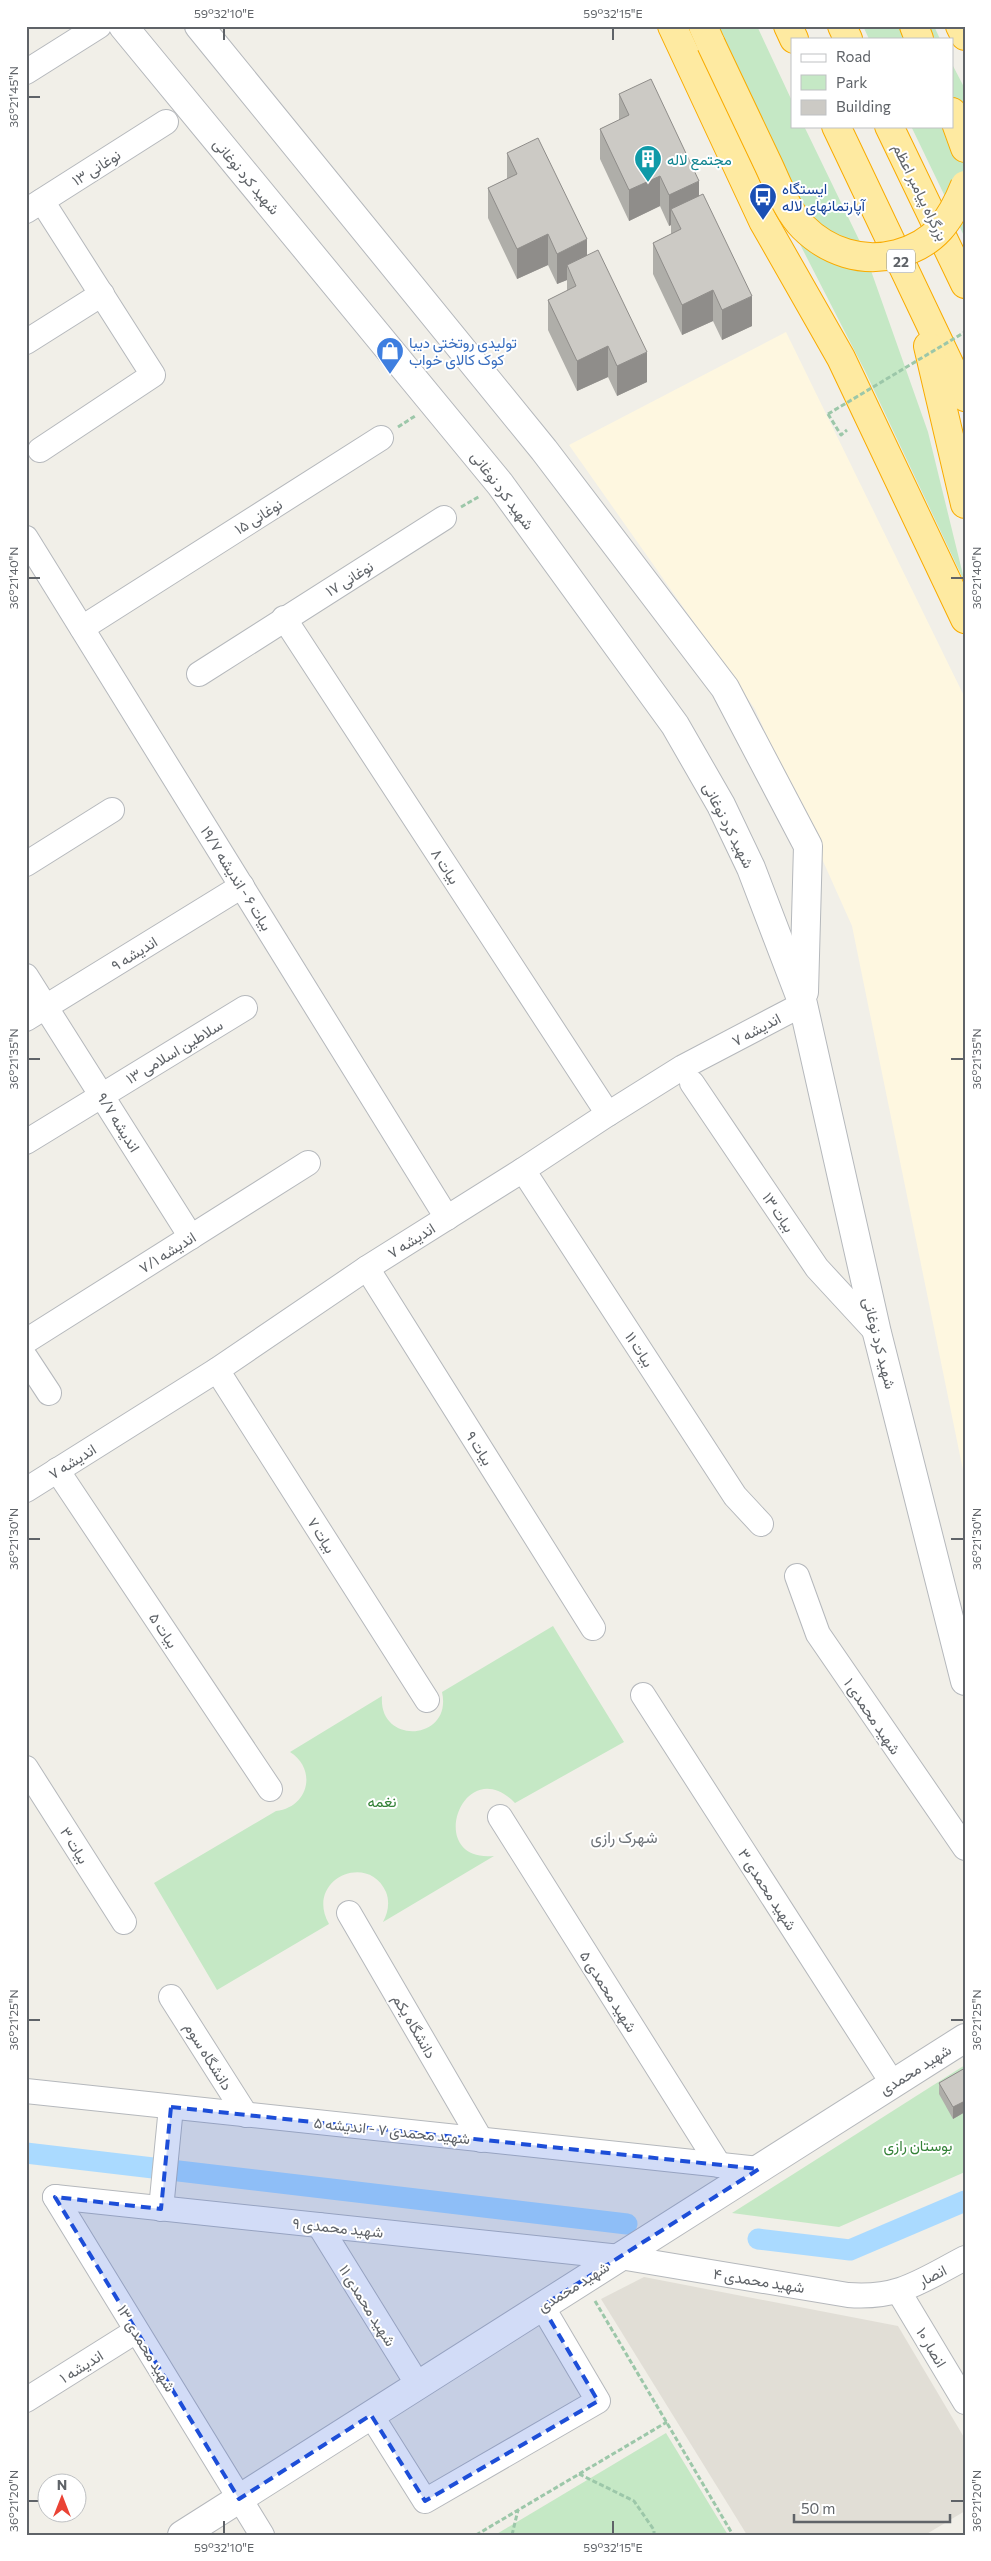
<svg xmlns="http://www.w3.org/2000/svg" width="991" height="2561" font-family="Commissioner,Vazirmatn,sans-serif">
<rect width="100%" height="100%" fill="#f1efe8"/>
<path fill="#fef7e0" d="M 786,332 L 965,698 L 965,1480 L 852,926 L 755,709 L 569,445 Z"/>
<path fill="#e1ded6" d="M 644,2277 L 898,2326 L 965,2439 L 965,2511 L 925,2535 L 747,2535 L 601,2299 Z"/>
<g fill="#c5e8c5">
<path d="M 712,26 L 757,26 L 792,101 L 792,126 L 804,126 L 863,248 L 928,432 L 965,583 L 865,371 L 709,67 Z"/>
<path d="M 863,26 L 934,26 L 940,39 L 869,39 Z"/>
<path d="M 952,64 L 965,89 L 965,238 L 911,126 L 952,126 Z"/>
<path d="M 553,1626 L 624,1742 L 515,1803 C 463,1750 423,1863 494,1856 L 383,1922 C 388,1913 390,1902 386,1892 C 368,1851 304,1880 329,1924 L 217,1990 L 154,1883 L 276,1811 C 308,1808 318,1770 290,1752 L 382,1696 C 378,1746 453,1741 442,1692 Z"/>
<path d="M 965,2065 L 965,2172 L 839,2227 L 732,2213 Z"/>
<path d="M 666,2433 L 728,2535 L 495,2535 Z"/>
</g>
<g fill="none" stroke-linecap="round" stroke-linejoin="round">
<g stroke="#aadaff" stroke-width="21">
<path d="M 26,2153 L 627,2224"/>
<path d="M 758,2239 L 850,2250 L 965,2201"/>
</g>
<defs>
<g id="minor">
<path d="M 26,72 L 99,26"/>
<path d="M 26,211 L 166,122"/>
<path d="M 26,342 L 102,294"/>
<path d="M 40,450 L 153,375 L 42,201"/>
<path d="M 26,538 L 447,1218"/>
<path d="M 284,618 L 608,1114"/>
<path d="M 82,628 L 381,438"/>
<path d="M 199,674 L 444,518"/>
<path d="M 26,864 L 112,810"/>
<path d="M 26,976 L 191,1237"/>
<path d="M 26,1019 L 242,886"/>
<path d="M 692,1083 L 817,1268 L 877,1333"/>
<path d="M 26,1142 L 245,1008"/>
<path d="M 523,1170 L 735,1496 L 761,1524"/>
<path d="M 367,1268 L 593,1628"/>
<path d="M 26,1341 L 308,1163"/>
<path d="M 26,1358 L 49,1393"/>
<path d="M 217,1370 L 427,1700"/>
<path d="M 57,1470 L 270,1789"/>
<path d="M 26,1490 L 217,1370 L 367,1268 L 523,1170 L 608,1114 L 683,1067 L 803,1004"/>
<path d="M 797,1576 L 818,1634 L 965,1848"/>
<path d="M 643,1695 L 893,2084"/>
<path d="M 26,1768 L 124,1922"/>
<path d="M 500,1817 L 719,2165"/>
<path d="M 349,1913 L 481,2140"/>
<path d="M 171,1997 L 246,2115"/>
<path d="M 26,2091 L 759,2169"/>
<path d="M 55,2197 L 620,2257 L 848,2295 C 899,2299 921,2281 965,2258"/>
<path d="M 55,2197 L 262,2535"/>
<path d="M 161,2209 L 171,2107"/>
<path d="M 319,2225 L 418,2385"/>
<path d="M 899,2292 L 965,2402"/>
<path d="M 26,2400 L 136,2331"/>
<path d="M 371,2415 L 425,2501 L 598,2401 L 542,2306"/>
</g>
<g id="tertiary">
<path d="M 123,26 L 500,484 L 675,725 L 721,805 L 751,868 L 803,1004 L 877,1333 L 965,1681"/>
<path d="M 199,26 L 544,450 L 725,688 L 808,846 L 804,992"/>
<path d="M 182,2535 L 965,2038"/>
</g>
<g id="trunk">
<path d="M 672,26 L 763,221 L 841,358 L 965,619"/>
<path d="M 703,26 L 711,44"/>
<path d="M 788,26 L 794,39"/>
<path d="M 842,26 L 848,39"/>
<path d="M 914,26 L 919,39"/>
<path d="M 960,26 L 965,36"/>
<path d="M 952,112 L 965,148"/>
<path d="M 836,126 L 965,397"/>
<path d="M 889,126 L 965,284"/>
<path d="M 928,346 L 965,504"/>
</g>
</defs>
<use href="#minor" stroke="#b5b8bc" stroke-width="26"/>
<use href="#tertiary" stroke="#b5b8bc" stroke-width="30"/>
<use href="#trunk" stroke="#f9ab00" stroke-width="30"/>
<g stroke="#9cc7a9" stroke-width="3" stroke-dasharray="5 2.5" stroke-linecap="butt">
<path d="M 828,414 L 841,435 L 847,430"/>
<path d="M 398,427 L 415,416"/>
<path d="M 461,507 L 480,496"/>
<path d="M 595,2301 L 733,2535"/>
<path d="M 579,2474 L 634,2501 L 654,2530 L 654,2535"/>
<path d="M 476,2535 L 667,2422"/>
<path d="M 512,2535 L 518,2510"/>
</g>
<use href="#minor" stroke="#fff" stroke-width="24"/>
<use href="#tertiary" stroke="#fff" stroke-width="28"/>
<use href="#trunk" stroke="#feeaa1" stroke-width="28"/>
<defs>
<path id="trunk-bridge" d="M 711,44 C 730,84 749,124 768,164 C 778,185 787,211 803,227 C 828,252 862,263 897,254 C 935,244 951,220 965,185"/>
</defs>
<use href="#trunk-bridge" stroke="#f9ab00" stroke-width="30" stroke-linecap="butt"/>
<path stroke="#9cc7a9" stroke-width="3" stroke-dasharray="5 2.5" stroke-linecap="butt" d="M 828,414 L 965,332"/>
<use href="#trunk-bridge" stroke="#feeaa1" stroke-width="28"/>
</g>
<g fill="#afaea9">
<path d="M 619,94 L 699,196 L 752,326 L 722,340 L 713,321 L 682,335 L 653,274 L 653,243 L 671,234 L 671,225 L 669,226 L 660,206 L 629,221 L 600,159 L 600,129 L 619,120 Z"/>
<path d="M 507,153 L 587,255 L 647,382 L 617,396 L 608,377 L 577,391 L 548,330 L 548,300 L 567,291 L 567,280 L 557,284 L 548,265 L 517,279 L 488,218 L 488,188 L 507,179 Z"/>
<path d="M 965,2068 L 965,2112 L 953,2119 L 939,2094 L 939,2083 Z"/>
</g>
<g fill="#8f8d8a">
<path d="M 660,176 L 660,206 L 629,221 L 629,190 Z"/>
<path d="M 699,181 L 699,211 L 671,209 L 671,225 L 669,226 L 669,195 Z"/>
<path d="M 548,234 L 548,265 L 517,279 L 517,249 Z"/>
<path d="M 587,239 L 587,270 L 567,265 L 567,280 L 557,284 L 557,254 Z"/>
<path d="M 713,290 L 713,321 L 682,335 L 682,305 Z"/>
<path d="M 752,296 L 752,326 L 722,340 L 722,310 Z"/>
<path d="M 608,346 L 608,377 L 577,391 L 577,361 Z"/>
<path d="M 647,352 L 647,382 L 617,396 L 617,366 Z"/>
<path d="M 965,2101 L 965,2112 L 953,2119 L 953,2107 Z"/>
</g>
<g fill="#cccac5" stroke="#8f8d8a">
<path d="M 651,79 L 699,181 L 669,195 L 660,176 L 629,190 L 600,129 L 629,115 L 619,94 Z"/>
<path d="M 538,138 L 587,239 L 557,254 L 548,234 L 517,249 L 488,188 L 517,174 L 507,153 Z"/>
<path d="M 703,194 L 752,296 L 722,310 L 713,290 L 682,305 L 653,243 L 681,229 L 671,209 Z"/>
<path d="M 598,250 L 647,352 L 617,366 L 608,346 L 577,361 L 548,300 L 576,286 L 567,265 Z"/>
<path d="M 965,2068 L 965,2101 L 953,2107 L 939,2083 Z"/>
</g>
<path fill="#1d4ed8" fill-opacity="0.2" stroke="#1d4ed8" stroke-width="4" stroke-dasharray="10 6" stroke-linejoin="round" d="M 171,2107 L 759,2169 L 542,2306 L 598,2401 L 425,2501 L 371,2415 L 239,2499 L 55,2197 L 161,2209 Z"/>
<path fill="none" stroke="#5f6368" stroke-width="2" d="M 224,28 L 224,40M 613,28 L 613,40M 28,97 L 40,97M 28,578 L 40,578M 951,578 L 964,578M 28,1059 L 40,1059M 951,1059 L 964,1059M 28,1539 L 40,1539M 951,1539 L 964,1539M 28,2020 L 40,2020M 951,2020 L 964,2020M 28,2501 L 40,2501M 951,2501 L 964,2501M 224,2521 L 224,2534M 613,2521 L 613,2534"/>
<defs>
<symbol id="building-pin" viewBox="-11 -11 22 30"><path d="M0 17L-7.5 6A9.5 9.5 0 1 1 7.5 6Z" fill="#0f9aa8" stroke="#fff"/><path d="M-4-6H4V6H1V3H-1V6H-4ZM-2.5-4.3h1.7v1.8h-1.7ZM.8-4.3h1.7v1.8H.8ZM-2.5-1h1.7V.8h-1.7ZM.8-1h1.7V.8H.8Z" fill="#fff"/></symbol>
<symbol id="bus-pin" viewBox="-11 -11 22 30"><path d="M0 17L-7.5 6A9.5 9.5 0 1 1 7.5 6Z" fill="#1a4fb4" stroke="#fff"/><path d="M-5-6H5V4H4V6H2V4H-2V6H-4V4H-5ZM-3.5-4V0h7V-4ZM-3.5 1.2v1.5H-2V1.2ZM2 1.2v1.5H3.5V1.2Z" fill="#fff"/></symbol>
<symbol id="shop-pin" viewBox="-11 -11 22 30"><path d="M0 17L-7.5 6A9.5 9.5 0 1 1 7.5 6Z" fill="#3f7fe0" stroke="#fff"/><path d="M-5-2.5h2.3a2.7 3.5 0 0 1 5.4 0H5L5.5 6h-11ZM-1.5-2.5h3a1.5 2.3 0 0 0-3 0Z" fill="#fff"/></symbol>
</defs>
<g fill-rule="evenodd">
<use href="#building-pin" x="632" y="143" width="32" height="43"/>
<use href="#bus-pin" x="747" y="181" width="32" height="43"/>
<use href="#shop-pin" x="374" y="335" width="32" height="43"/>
</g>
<g text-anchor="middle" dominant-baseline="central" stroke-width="4" stroke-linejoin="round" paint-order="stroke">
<rect fill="#fff" stroke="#8f9295" stroke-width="1" x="887" y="249.5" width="28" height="23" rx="4"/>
<g font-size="14" font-weight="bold" fill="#5f6368">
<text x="901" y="261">22</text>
</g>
<g font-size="15" fill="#0d838f" stroke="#fff" text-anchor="start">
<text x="667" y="159">مجتمع لاله</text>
</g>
<g font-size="15" fill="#5f6368" stroke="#fff">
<text transform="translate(96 167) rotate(-32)">نوغانی ۱۳</text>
<text transform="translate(247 176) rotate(50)">شهید کرد نوغانی</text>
<text transform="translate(921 192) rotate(64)">بزرگراه پیامبر اعظم</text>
<text transform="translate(503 490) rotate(53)">شهید کرد نوغانی</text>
<text transform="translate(258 516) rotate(-32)">نوغانی ۱۵</text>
<text transform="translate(349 578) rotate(-32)">نوغانی ۱۷</text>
<text transform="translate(729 825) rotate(63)">شهید کرد نوغانی</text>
<text transform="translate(446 866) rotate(57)">بیات ۸</text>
<text transform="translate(237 878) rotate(58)">بیات ۶ - اندیشه ۱۹/۷</text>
<text transform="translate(134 953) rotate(-32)">اندیشه ۹</text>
<text transform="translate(756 1029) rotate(-28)">اندیشه ۷</text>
<text transform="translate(174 1051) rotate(-31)">سلاطین اسلامی ۱۳</text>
<text transform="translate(119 1122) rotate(58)">اندیشه ۹/۷</text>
<text transform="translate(779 1212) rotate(56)">بیات ۱۳</text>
<text transform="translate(411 1240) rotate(-32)">اندیشه ۷</text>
<text transform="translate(167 1252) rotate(-32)">اندیشه ۷/۱</text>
<text transform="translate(880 1343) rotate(76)">شهید کرد نوغانی</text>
<text transform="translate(640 1349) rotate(57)">بیات ۱۱</text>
<text transform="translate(480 1448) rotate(58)">بیات ۹</text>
<text transform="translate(72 1461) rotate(-32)">اندیشه ۷</text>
<text transform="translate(322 1535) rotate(58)">بیات ۷</text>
<text transform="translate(164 1630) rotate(56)">بیات ۵</text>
<text transform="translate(873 1716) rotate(56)">شهید محمدی ۱</text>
<text transform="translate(75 1845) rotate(58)">بیات ۳</text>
<text transform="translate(768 1889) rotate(57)">شهید محمدی ۳</text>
<text transform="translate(609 1991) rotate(58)">شهید محمدی ۵</text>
<text transform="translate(415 2026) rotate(60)">دانشگاه یکم</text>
<text transform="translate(209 2056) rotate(58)">دانشگاه سوم</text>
<text transform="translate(915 2069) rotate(-32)">شهید محمدی</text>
<text transform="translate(392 2130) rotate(6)">شهید محمدی ۷ - اندیشه ۵</text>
<text transform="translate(338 2227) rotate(6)">شهید محمدی ۹</text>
<text transform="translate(932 2275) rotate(-27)">انصار</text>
<text transform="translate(759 2280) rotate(9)">شهید محمدی ۴</text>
<text transform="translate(573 2286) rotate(-32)">شهید محمدی</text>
<text transform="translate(368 2305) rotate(58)">شهید محمدی ۱۱</text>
<text transform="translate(932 2347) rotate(59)">انصار ۱۰</text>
<text transform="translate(147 2348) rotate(59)">شهید محمدی ۱۳</text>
<text transform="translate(81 2366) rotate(-32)">اندیشه ۱</text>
</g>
<g font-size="15" fill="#164399" stroke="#fff" text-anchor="start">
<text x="782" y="188">ایستگاه<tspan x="782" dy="17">آپارتمانهای لاله</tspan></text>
</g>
<g font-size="15" fill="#366cbe" stroke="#fff" text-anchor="start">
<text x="409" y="342">تولیدی روتختی دیبا<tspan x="409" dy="17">کوک کالای خواب</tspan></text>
</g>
<g font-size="15" fill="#348238" stroke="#fff">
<text x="382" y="1801">نغمه</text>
<text x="918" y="2145">بوستان رازی</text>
</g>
<g font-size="16" fill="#70757a" stroke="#fff">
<text x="624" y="1836">شهرک رازی</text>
</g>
</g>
<rect width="991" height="2561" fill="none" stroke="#ffffff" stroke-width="55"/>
<rect x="791" y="38" width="162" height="90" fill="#ffffff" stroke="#bfc1c3"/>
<rect x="801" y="54" width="25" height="8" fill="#ffffff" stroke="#bfc1c3"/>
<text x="836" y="62" font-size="15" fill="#5f6368">Road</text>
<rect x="801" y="75" width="25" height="15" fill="#c5e8c5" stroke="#bfc1c3"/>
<text x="836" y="88" font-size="15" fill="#5f6368">Park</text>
<rect x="801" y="100" width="25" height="15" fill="#cccac5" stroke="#bfc1c3"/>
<text x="836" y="112" font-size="15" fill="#5f6368">Building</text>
<g transform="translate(62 2498)"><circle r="24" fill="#ffffff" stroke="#bfc1c3"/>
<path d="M0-4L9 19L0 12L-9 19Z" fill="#ea4335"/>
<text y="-8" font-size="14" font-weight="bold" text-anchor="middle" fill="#5f6368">N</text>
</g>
<path d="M794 2514v8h156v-8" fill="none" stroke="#5f6368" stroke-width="2.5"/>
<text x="801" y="2514" font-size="15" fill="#5f6368" stroke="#ffffff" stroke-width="4" paint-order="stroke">50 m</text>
<rect x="28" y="28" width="936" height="2506" fill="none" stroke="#5f6368" stroke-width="2"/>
<g font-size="12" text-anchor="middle" fill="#5f6368">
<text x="224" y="18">59°32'10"E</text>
<text x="613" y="18">59°32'15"E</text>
<text transform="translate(14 97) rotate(-90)" y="4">36°21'45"N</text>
<text transform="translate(14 578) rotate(-90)" y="4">36°21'40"N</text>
<text transform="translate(977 578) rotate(-90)" y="4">36°21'40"N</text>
<text transform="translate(14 1059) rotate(-90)" y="4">36°21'35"N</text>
<text transform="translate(977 1059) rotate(-90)" y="4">36°21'35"N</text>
<text transform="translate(14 1539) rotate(-90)" y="4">36°21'30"N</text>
<text transform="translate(977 1539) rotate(-90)" y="4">36°21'30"N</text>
<text transform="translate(14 2020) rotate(-90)" y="4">36°21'25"N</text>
<text transform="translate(977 2020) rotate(-90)" y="4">36°21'25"N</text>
<text transform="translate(14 2501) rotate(-90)" y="4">36°21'20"N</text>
<text transform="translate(977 2501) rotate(-90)" y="4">36°21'20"N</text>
<text x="224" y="2552">59°32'10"E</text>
<text x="613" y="2552">59°32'15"E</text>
</g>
</svg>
